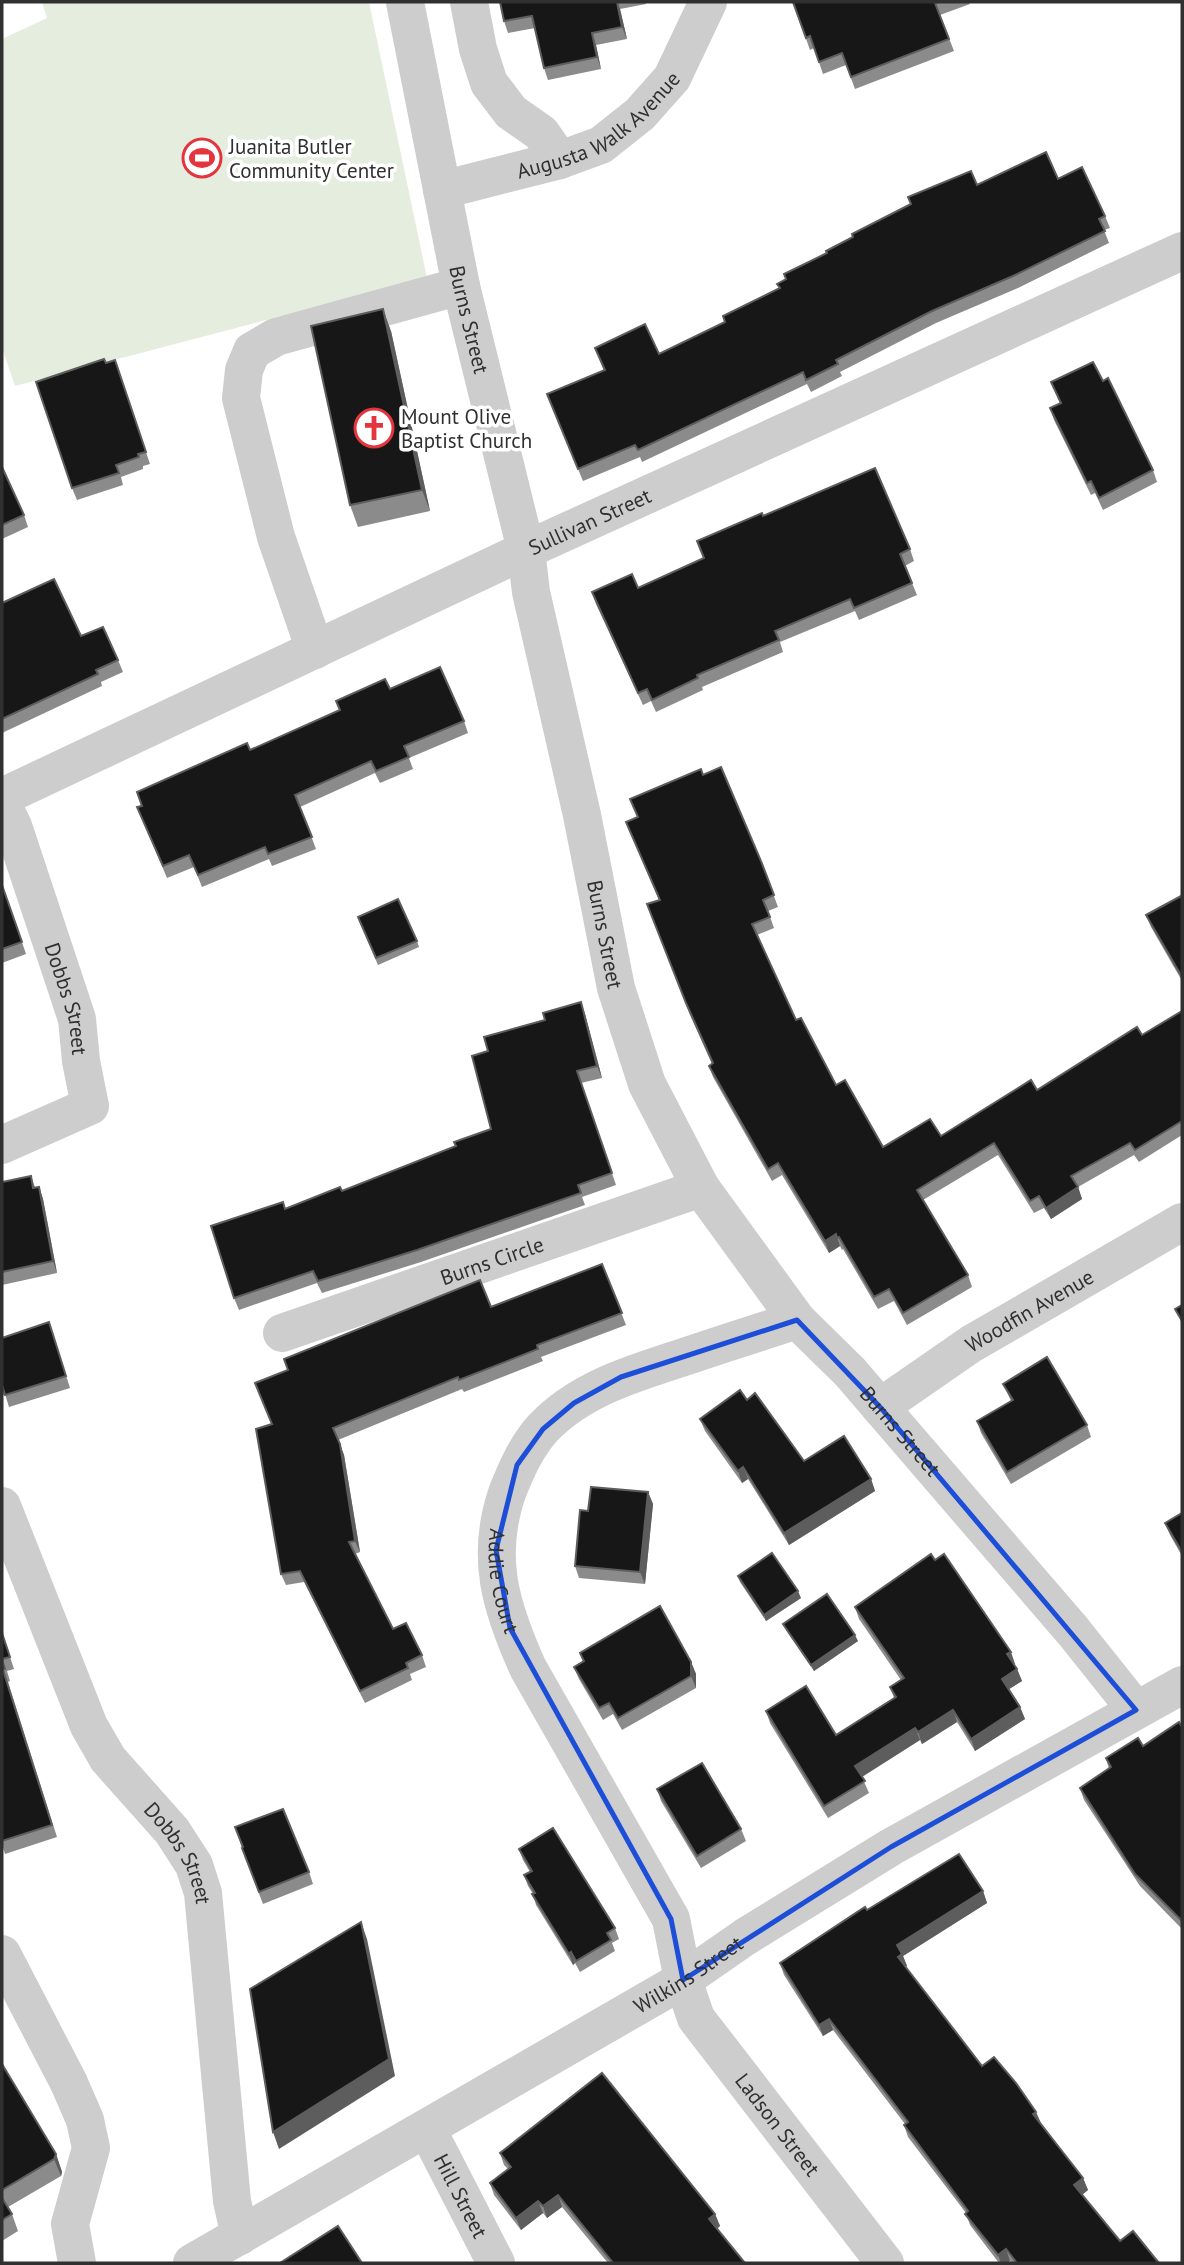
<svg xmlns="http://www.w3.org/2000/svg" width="1184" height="2265" font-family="'PT Sans',sans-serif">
<rect width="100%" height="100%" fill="#fff"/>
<path fill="#e5edde" d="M 42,2 L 369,2 L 427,278 L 15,386 L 2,348 L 2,39 L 47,18 Z"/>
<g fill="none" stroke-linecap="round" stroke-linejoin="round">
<g stroke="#cdcdcd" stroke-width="38">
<path id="s1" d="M 405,2 L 461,286 L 526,550 L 531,592 L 582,815 L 616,988 L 647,1084 L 701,1188 L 797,1320 L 850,1372 L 880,1407 L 1073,1631 L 1136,1710"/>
<path d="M 469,2 L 478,49 L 489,83 L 511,112 L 541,133 L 560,160"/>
<path id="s2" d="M 442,190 L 560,160 L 601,145 L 640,114 L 672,78 L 708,2"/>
<path d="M 315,650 L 276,537 L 241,398 L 244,370 L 252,351 L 276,337 L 461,286"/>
<path id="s3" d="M 2,797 L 526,550 L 1182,251"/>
<path id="s4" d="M 2,804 L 13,826 L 77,1019 L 81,1061 L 90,1106 L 2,1145"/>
<path id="s5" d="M 797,1320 C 761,1332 725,1343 690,1355 C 638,1372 582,1387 543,1428 C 526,1447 516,1470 507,1493 C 485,1558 501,1608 528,1668 L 671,1919 L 683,1980 L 696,2018 L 885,2263"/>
<path id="s6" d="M 282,1333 L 701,1188"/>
<path id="s7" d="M 880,1407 L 971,1344 L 1182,1222"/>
<path id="s8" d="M 2,1506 L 89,1726 L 108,1759 L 172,1831 L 194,1865 L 203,1893 L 232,2201 L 240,2236"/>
<path d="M 2,1954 L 69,2083 L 85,2120 L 91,2148 L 70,2224 L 77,2263"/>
<path id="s9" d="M 427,2129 L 496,2263"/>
<path id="s10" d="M 192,2263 L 683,1980 L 745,1937 L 891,1847 L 1182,1685"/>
</g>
</g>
<g fill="#8b8b8b">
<path d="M 500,2 L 646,2 L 646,4 L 620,9 L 627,39 L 596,45 L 601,69 L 548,80 L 544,68 L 535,28 L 508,33 L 504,21 Z"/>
<path d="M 793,2 L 969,2 L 970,4 L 940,15 L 954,51 L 855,89 L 846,65 L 823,74 L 814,48 L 810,50 Z"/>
<path d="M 1058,179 L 1105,216 L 1110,228 L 1104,230 L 1109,243 L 1018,288 L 936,323 L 840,372 L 842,376 L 811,392 L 807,384 L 642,462 L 640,457 L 583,481 L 547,394 L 604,371 L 595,348 L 659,354 L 725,322 L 779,288 L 777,284 L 786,279 L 784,274 L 977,185 Z"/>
<path d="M 391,331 L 430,511 L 358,527 L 350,505 Z"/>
<path d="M 115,360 L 150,464 L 143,466 L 143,469 L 121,477 L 123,485 L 77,500 L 72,488 L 106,363 Z"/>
<path d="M 1051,382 L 1153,470 L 1157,482 L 1103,510 L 1095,493 L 1091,495 L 1054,420 L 1050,408 L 1060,403 Z"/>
<path d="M 2,467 L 24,515 L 28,527 L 2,539 Z"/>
<path d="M 763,516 L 910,549 L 914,561 L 905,566 L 917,595 L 859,620 L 855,611 L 780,642 L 783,652 L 702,687 L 703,690 L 656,712 L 651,701 L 643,705 L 596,604 L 592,592 L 638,588 L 704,559 L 697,541 Z"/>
<path d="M 2,603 L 81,636 L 118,660 L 123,672 L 101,682 L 102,686 L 2,733 Z"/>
<path d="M 390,689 L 464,721 L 468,733 L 409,758 L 413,769 L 380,783 L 375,773 L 300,807 L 316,849 L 272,866 L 269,859 L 202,887 L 194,867 L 167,878 L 137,807 L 250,750 L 340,711 L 336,701 Z"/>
<path d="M 703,775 L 761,861 L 778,907 L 768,911 L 774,928 L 757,935 L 796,1020 L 836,1085 L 883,1147 L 941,1136 L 1037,1090 L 1142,1035 L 1182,1011 L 1182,1135 L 1139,1162 L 1134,1155 L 1078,1187 L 1082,1199 L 1051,1219 L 1044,1208 L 1034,1213 L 998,1155 L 923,1200 L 968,1275 L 972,1287 L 907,1325 L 894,1301 L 878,1309 L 843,1249 L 842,1250 L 840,1246 L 829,1253 L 782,1175 L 772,1181 L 713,1077 L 709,1066 L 712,1064 L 690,1015 L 647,904 L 659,900 L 626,822 L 638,817 L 630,799 Z"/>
<path d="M 2,884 L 26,954 L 2,963 Z"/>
<path d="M 1182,899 L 1182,981 L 1151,927 L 1146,915 Z"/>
<path d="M 360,923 L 417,941 L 419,947 L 378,965 Z"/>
<path d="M 585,1014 L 602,1078 L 581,1083 L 616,1185 L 582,1197 L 585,1205 L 421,1262 L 322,1293 L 317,1283 L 239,1310 L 234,1298 L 285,1209 L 342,1191 L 456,1146 L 491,1129 L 488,1051 Z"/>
<path d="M 31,1176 L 35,1187 L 39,1187 L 43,1199 L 57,1273 L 2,1285 L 2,1182 Z"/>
<path d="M 602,1264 L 626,1325 L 541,1357 L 543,1361 L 464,1392 L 462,1389 L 338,1440 L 344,1455 L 360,1552 L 355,1554 L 393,1629 L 422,1655 L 426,1667 L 410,1674 L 412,1680 L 365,1703 L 304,1582 L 286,1585 L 281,1574 L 272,1424 L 288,1370 L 284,1359 L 491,1307 Z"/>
<path d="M 49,1322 L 70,1388 L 9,1407 L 5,1394 L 3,1395 L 2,1391 L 2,1338 Z"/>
<path d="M 1003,1384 L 1087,1425 L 1091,1437 L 1011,1484 L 981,1433 L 977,1421 L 1011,1401 Z"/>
<path d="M 747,1400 L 804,1461 L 871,1479 L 875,1491 L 789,1545 L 748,1479 L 742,1483 L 705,1431 L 700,1419 Z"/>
<path d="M 648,1492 L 653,1504 L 645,1584 L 579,1578 L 575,1566 L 588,1511 Z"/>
<path d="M 1182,1513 L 1182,1556 L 1170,1535 L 1165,1523 Z"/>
<path d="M 935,1560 L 1015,1664 L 1014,1664 L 1017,1669 L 1022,1681 L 1009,1689 L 1020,1707 L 1025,1719 L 975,1751 L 957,1722 L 922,1744 L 920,1740 L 862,1777 L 869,1793 L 828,1818 L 770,1723 L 766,1711 L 836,1735 L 894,1698 L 890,1687 L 901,1680 L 859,1619 L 855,1607 Z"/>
<path d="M 738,1576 L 801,1598 L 766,1621 L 740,1582 Z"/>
<path d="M 783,1624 L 858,1641 L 814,1671 L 786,1630 Z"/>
<path d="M 2,1632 L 14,1669 L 7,1671 L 10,1681 L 8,1682 L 57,1837 L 5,1854 L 2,1844 Z"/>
<path d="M 580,1653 L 691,1662 L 696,1674 L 696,1688 L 622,1730 L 613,1714 L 603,1720 L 579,1679 L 574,1667 L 583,1662 Z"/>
<path d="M 1182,1727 L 1182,1929 L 1140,1886 L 1084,1800 L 1080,1788 L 1109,1769 L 1106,1758 L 1143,1746 Z"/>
<path d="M 657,1789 L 741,1829 L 746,1841 L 701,1868 L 661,1801 Z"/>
<path d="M 235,1827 L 309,1872 L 313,1884 L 263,1904 L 246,1860 Z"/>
<path d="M 519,1849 L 615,1928 L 619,1939 L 612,1943 L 615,1951 L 580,1972 L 575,1963 L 573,1965 L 536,1905 L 533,1894 L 528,1886 L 524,1875 L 530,1872 L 523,1860 Z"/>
<path d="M 983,1891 L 987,1903 L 903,1956 L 907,1966 L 905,1967 L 982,2066 L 1041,2123 L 1083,2178 L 1088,2190 L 1082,2195 L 1120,2241 L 1159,2263 L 1012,2263 L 1010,2261 L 1007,2263 L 999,2263 L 970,2225 L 966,2213 L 908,2137 L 904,2125 L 905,2124 L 833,2030 L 823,2036 L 784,1975 L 780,1963 L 867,1910 Z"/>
<path d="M 2,2064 L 56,2154 L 62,2172 L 61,2176 L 8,2207 L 12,2214 L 18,2231 L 2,2241 Z"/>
<path d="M 500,2153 L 715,2214 L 720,2226 L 717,2229 L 745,2263 L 608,2263 L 562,2207 L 547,2218 L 543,2213 L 521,2230 L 494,2195 L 490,2183 L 508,2169 L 504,2165 Z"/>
</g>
<g fill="#5d5d5d">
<path d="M 617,2 L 620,9 L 627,39 L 622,27 Z"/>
<path d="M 592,33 L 596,45 L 601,69 L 597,57 Z"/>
<path d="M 383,309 L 391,331 L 430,511 L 422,490 Z"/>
<path d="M 581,1002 L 585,1014 L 602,1078 L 597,1066 Z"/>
<path d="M 39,1187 L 43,1199 L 57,1273 L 53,1261 Z"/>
<path d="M 1078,1187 L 1082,1199 L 1051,1219 L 1046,1208 Z"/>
<path d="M 836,1234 L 840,1246 L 829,1253 L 825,1241 Z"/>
<path d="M 340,1444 L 344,1455 L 360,1552 L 355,1541 Z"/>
<path d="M 743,1467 L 748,1479 L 742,1483 L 738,1471 Z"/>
<path d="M 871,1479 L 875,1491 L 789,1545 L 784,1533 Z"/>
<path d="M 648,1492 L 653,1504 L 645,1584 L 640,1572 Z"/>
<path d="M 798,1591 L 801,1598 L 766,1621 L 764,1615 Z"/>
<path d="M 855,1635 L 858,1641 L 814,1671 L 811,1665 Z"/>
<path d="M 1011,1652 L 1015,1664 L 1012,1666 L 1007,1654 Z"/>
<path d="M 691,1662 L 696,1674 L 696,1688 L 691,1676 Z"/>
<path d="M 1017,1669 L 1022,1681 L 1006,1691 L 1002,1679 Z"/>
<path d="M 1020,1707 L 1025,1719 L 975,1751 L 971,1739 Z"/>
<path d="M 953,1710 L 957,1722 L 922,1744 L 918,1732 Z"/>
<path d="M 915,1728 L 920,1740 L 860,1778 L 855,1766 Z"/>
<path d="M 983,1891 L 987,1903 L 903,1956 L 907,1966 L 902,1969 L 898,1957 L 897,1945 Z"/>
<path d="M 361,1922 L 367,1939 L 395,2076 L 279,2149 L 273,2132 Z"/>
<path d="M 571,1952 L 575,1963 L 573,1965 L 569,1954 Z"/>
<path d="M 829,2019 L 833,2030 L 823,2036 L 819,2025 Z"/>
<path d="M 1036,2112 L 1041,2123 L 1037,2126 L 1033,2114 Z"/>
<path d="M 56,2154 L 62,2172 L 61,2176 L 54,2159 Z"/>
<path d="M 1083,2178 L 1088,2190 L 1079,2197 L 1074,2185 Z"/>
<path d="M 558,2195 L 562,2207 L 547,2218 L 543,2206 Z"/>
<path d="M 538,2201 L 543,2213 L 521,2230 L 516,2218 Z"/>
<path d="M 715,2214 L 720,2226 L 713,2231 L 709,2219 Z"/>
<path d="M 1006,2249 L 1010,2261 L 1007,2263 L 1001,2263 L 998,2255 Z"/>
</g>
<g fill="#171717" stroke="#5d5d5d" stroke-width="2">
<path d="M 500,2 L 617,2 L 622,27 L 592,33 L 597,57 L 544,68 L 532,16 L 504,21 Z"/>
<path d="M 793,2 L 939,2 L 935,3 L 949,39 L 851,77 L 842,53 L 819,62 L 810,36 L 806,38 Z"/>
<path d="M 1046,152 L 1058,179 L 1082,167 L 1105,216 L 1099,219 L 1105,231 L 1013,276 L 932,311 L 836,360 L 838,364 L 806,380 L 803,372 L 638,450 L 635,445 L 578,469 L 547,394 L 605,370 L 595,348 L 645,324 L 659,354 L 725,322 L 723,316 L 780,288 L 777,284 L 786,279 L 784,274 L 827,253 L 826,251 L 853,237 L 852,234 L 911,204 L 908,197 L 971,171 L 977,185 Z"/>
<path d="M 383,309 L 422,490 L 350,505 L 311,326 Z"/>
<path d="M 104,359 L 106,363 L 115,360 L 146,452 L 138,454 L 139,457 L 116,465 L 119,473 L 72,488 L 36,382 Z"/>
<path d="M 1093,362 L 1103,381 L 1108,378 L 1153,470 L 1099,498 L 1091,481 L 1087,483 L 1050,408 L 1061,403 L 1051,382 Z"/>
<path d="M 2,467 L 24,515 L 2,525 Z"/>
<path d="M 875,468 L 910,549 L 900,554 L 912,583 L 854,608 L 850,599 L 775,631 L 779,640 L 697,675 L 698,678 L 652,700 L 647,689 L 638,693 L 592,592 L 632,574 L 638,588 L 704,558 L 697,541 L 762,513 L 763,516 Z"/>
<path d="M 54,579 L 81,636 L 103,627 L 118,660 L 96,670 L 98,674 L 2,719 L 2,603 Z"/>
<path d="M 440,667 L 464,721 L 404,746 L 409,757 L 376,771 L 371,761 L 295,795 L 312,837 L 268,854 L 265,847 L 198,875 L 189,855 L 163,866 L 137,807 L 142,806 L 137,792 L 247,743 L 250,750 L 340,710 L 336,701 L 385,679 L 390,689 Z"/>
<path d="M 721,767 L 761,861 L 774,895 L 763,900 L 770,917 L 752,924 L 796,1020 L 801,1018 L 836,1085 L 845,1080 L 883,1147 L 930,1119 L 941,1136 L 1031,1080 L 1037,1090 L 1137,1027 L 1142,1035 L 1182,1011 L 1182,1121 L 1135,1150 L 1130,1143 L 1071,1176 L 1078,1187 L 1046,1208 L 1039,1196 L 1030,1201 L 994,1143 L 917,1190 L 968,1275 L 903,1313 L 889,1289 L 874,1297 L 839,1237 L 837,1238 L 836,1234 L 825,1241 L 778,1163 L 768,1169 L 709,1066 L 713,1063 L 686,1003 L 647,904 L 660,900 L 626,822 L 638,817 L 630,799 L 701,769 L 703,775 Z"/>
<path d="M 2,885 L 22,942 L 2,949 Z"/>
<path d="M 1181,896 L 1182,899 L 1182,977 L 1146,915 Z"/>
<path d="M 398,899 L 417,941 L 376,958 L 358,917 Z"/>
<path d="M 581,1002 L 597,1066 L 577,1071 L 612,1173 L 578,1185 L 581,1193 L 417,1250 L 318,1281 L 313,1271 L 234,1298 L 211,1226 L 283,1202 L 285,1209 L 340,1187 L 342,1191 L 456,1146 L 454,1142 L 491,1129 L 472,1056 L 488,1051 L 484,1037 L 545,1020 L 543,1013 Z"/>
<path d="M 31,1176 L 33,1188 L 39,1187 L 53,1261 L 2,1272 L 2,1182 Z"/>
<path d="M 602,1264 L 622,1313 L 537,1345 L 538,1349 L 459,1380 L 458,1377 L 333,1428 L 340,1444 L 355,1541 L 349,1542 L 393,1629 L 406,1623 L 422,1655 L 406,1663 L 408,1668 L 360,1691 L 300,1571 L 281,1574 L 256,1429 L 272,1424 L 255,1383 L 288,1370 L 284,1359 L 480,1280 L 491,1307 Z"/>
<path d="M 1182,1305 L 1182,1321 L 1175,1309 Z"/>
<path d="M 49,1322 L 66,1376 L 5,1395 L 2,1385 L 2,1338 Z"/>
<path d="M 1047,1357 L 1087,1425 L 1007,1472 L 977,1421 L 1013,1400 L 1003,1384 Z"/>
<path d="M 740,1390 L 747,1400 L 755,1393 L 804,1461 L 844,1436 L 871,1479 L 784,1533 L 743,1467 L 738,1471 L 700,1419 Z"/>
<path d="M 591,1487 L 648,1492 L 640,1572 L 575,1566 L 580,1510 L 588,1511 Z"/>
<path d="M 1182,1513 L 1182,1552 L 1165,1523 Z"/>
<path d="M 772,1553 L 798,1591 L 764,1615 L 738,1576 Z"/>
<path d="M 931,1554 L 935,1560 L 944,1554 L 1011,1652 L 1007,1654 L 1017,1669 L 1002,1679 L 1020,1707 L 971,1739 L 953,1710 L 918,1732 L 915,1728 L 855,1766 L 865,1781 L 824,1806 L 766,1711 L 806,1686 L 836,1735 L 896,1697 L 890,1687 L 904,1678 L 855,1607 Z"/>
<path d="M 827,1594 L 855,1635 L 811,1665 L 783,1624 Z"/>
<path d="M 660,1606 L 691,1662 L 691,1676 L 618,1718 L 609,1703 L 599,1708 L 574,1667 L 584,1661 L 580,1653 Z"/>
<path d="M 2,1633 L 10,1657 L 2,1659 L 5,1669 L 3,1670 L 52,1825 L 2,1841 Z"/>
<path d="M 1179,1722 L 1182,1727 L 1182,1921 L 1135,1874 L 1080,1788 L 1111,1767 L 1106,1758 L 1138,1738 L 1143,1746 Z"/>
<path d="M 702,1763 L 741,1829 L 697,1856 L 657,1789 Z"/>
<path d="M 283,1809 L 309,1872 L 259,1892 L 242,1848 L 243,1847 L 235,1827 Z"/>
<path d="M 553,1828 L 615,1928 L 607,1933 L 611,1940 L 576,1961 L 571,1952 L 569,1954 L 532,1894 L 535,1893 L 524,1875 L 532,1871 L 519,1849 Z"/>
<path d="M 959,1854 L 983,1891 L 897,1945 L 902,1954 L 898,1957 L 982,2066 L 994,2057 L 1016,2083 L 1036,2112 L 1033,2114 L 1083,2178 L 1074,2185 L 1120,2241 L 1133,2231 L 1159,2263 L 1017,2263 L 1006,2249 L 998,2255 L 965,2214 L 968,2211 L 904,2125 L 908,2122 L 829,2019 L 819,2025 L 780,1963 L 865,1907 L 867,1910 Z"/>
<path d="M 361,1922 L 389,2059 L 273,2132 L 250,1989 Z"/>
<path d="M 2,2064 L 56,2154 L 54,2159 L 2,2190 Z"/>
<path d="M 602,2073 L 715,2214 L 709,2219 L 745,2263 L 613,2263 L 558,2195 L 543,2206 L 538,2201 L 516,2218 L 490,2183 L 511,2167 L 500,2153 Z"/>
<path d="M 2,2198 L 12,2214 L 2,2220 Z"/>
<path d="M 338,2226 L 362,2263 L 280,2263 Z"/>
</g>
<path fill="none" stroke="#1d4ed8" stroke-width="5" stroke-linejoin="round" d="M 797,1320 L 880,1407 L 1136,1710 L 891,1847 L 683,1980 L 671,1919 L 510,1628 L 496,1550 L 517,1465 L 543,1429 L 574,1403 L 621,1377 Z"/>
<defs>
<symbol id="stadium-ring" viewBox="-11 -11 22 22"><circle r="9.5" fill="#fff" stroke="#e4343e" stroke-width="1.5"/><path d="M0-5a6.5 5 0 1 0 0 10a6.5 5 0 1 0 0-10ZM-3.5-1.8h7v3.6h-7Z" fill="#e4343e"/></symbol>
<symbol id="church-ring" viewBox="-11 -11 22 22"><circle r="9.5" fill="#fff" stroke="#e4343e" stroke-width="1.5"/><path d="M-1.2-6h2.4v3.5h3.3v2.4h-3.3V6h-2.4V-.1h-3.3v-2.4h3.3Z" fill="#e4343e"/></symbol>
</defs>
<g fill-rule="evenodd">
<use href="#stadium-ring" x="180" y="136" width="44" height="44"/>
<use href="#church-ring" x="352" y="406" width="44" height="44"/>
</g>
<g text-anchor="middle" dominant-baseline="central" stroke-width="7" stroke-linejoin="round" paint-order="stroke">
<g font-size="21" fill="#303030" stroke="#fff">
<text stroke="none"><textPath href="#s2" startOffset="173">Augusta Walk Avenue</textPath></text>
<text stroke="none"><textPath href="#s1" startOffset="324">Burns Street</textPath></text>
<text stroke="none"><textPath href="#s3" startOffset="649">Sullivan Street</textPath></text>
<text stroke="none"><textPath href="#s1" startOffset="954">Burns Street</textPath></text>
<text stroke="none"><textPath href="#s4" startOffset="206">Dobbs Street</textPath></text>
<text stroke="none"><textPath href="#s6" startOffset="222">Burns Circle</textPath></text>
<text stroke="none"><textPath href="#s7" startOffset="178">Woodfin Avenue</textPath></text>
<text stroke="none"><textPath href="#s1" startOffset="1542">Burns Street</textPath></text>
<text stroke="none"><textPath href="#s5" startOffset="443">Addie Court</textPath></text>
<text stroke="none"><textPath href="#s8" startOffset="394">Dobbs Street</textPath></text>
<text stroke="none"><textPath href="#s10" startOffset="574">Wilkins Street</textPath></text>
<text stroke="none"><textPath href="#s5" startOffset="1060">Ladson Street</textPath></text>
<text stroke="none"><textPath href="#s9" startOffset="75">Hill Street</textPath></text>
</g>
<g font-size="21" fill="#303030" stroke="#fff" text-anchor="start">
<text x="229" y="146">Juanita Butler<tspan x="229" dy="24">Community Center</tspan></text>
<text x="401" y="416">Mount Olive<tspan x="401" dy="24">Baptist Church</tspan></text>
</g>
</g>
<rect width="1184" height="2265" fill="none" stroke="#303030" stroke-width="7"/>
</svg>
